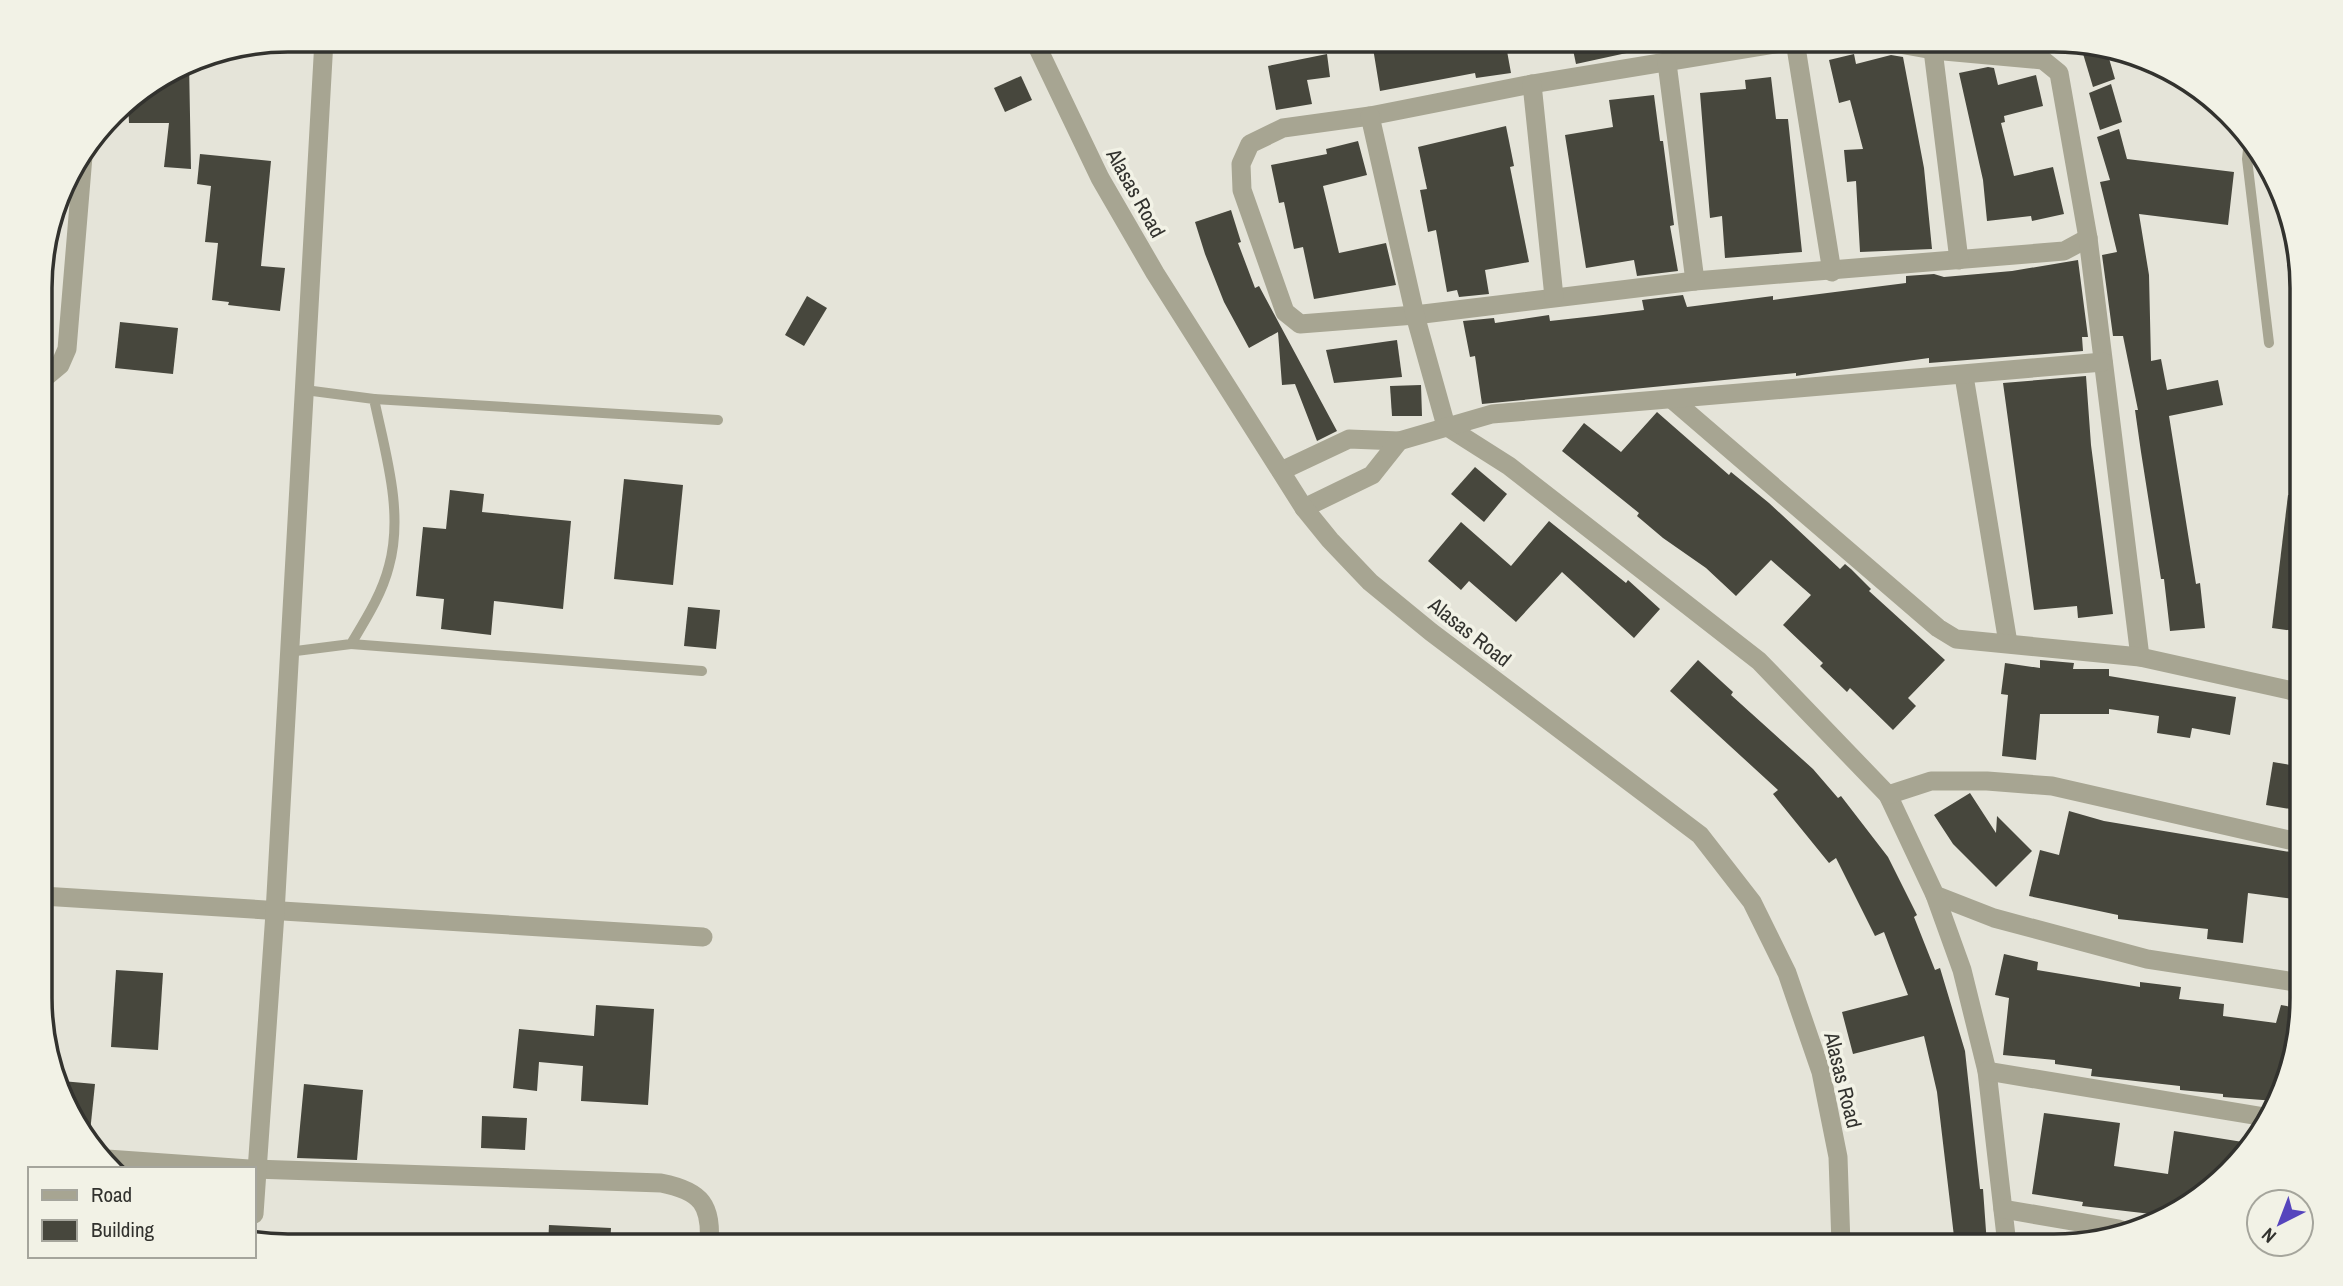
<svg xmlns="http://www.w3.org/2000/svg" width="2343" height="1286" font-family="'Archivo Narrow',sans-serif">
<rect width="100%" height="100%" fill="#e5e4d9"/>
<g fill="#47473d">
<path d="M 1420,40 L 1505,40 L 1511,73 L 1476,78 L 1475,73 L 1380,91 L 1373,48 Z"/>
<path d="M 1571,40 L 1644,40 L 1645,49 L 1576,64 Z"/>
<path d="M 2081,47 L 2108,55 L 2115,79 L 2093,87 Z"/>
<path d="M 1327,54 L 1330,77 L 1307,80 L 1312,104 L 1276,110 L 1268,66 Z"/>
<path d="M 1854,54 L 1856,64 L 1891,55 L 1903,57 L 1924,168 L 1932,249 L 1860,252 L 1856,181 L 1847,182 L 1844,150 L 1863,149 L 1850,100 L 1839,103 L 1829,60 Z"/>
<path d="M 189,62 L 191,169 L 164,167 L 169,123 L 129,123 L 128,100 Z"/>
<path d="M 1988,67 L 1994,68 L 1998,85 L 2036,75 L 2043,106 L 2004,116 L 2005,122 L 2001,123 L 2014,176 L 2053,167 L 2064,214 L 2032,221 L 2031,216 L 1987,221 L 1983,180 L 1959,73 Z"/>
<path d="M 1021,76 L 1032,100 L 1005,112 L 994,88 Z"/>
<path d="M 1771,77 L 1776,119 L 1788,119 L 1802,252 L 1725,258 L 1722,216 L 1710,218 L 1700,93 L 1746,89 L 1745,80 Z"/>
<path d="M 2111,84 L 2122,122 L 2100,130 L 2089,93 Z"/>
<path d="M 1654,95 L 1660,141 L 1663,141 L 1674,225 L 1670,226 L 1678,271 L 1637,276 L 1634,260 L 1586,268 L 1565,135 L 1613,127 L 1609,100 Z"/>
<path d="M 1506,126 L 1514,166 L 1510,167 L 1529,262 L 1485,270 L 1489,294 L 1459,297 L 1457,290 L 1447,292 L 1436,230 L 1428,232 L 1420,190 L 1427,189 L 1418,147 Z"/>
<path d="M 2119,129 L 2127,159 L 2234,172 L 2228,225 L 2139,214 L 2149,275 L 2151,361 L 2161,359 L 2167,390 L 2218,380 L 2223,405 L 2169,416 L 2196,584 L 2200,583 L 2205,628 L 2170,631 L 2164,579 L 2161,579 L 2141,452 L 2135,410 L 2138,410 L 2123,336 L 2113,336 L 2102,255 L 2117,252 L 2100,182 L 2110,180 L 2097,137 Z"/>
<path d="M 1358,141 L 1367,175 L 1323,186 L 1339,253 L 1386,243 L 1396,285 L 1314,299 L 1303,247 L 1294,249 L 1284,202 L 1279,203 L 1271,165 L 1327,154 L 1326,149 Z"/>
<path d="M 200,154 L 271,161 L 261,266 L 285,268 L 280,311 L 228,305 L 229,302 L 212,300 L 218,243 L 205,242 L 211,186 L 197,184 Z"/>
<path d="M 1231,210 L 1241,242 L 1238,243 L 1255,288 L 1259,286 L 1337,431 L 1317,441 L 1295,384 L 1282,385 L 1278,332 L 1249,348 L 1224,302 L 1205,254 L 1195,222 Z"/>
<path d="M 2078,260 L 2088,337 L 2082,337 L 2083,351 L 1929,363 L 1929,358 L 1802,375 L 1796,376 L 1796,373 L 1482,404 L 1475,356 L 1470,357 L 1463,321 L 1494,318 L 1495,323 L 1549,315 L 1550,321 L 1595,316 L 1644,310 L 1642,300 L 1683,295 L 1687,307 L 1773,296 L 1773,300 L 1906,283 L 1906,276 L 1934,274 L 1944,277 L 2012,271 Z"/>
<path d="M 807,296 L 827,308 L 804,346 L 785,335 Z"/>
<path d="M 120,322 L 178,328 L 173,374 L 115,368 Z"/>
<path d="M 1397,340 L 1402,377 L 1334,383 L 1326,350 Z"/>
<path d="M 2086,376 L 2091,445 L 2113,614 L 2078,618 L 2077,606 L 2034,610 L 2003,383 Z"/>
<path d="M 1421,385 L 1422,416 L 1392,416 L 1390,386 Z"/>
<path d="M 1657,412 L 1729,475 L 1731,472 L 1769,503 L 1840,569 L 1845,564 L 1851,569 L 1871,589 L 1869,591 L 1945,660 L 1908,698 L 1916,706 L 1893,730 L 1850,688 L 1847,692 L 1820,666 L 1823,663 L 1783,625 L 1811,595 L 1771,560 L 1736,596 L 1706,568 L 1663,538 L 1637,516 L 1639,513 L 1562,451 L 1584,423 L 1621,452 Z"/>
<path d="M 1475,467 L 1507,494 L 1484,522 L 1451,494 Z"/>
<path d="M 624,479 L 683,485 L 673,585 L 614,579 Z"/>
<path d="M 450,490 L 484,494 L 482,512 L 571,521 L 563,609 L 494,601 L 491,635 L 441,629 L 444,599 L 416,596 L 423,527 L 446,529 Z"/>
<path d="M 2288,495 L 2302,496 L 2302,632 L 2272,628 Z"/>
<path d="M 1549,521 L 1626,583 L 1628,580 L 1660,609 L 1634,638 L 1562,572 L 1516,622 L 1469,581 L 1461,590 L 1428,561 L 1461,522 L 1511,566 Z"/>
<path d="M 688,607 L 720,610 L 716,649 L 684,646 Z"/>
<path d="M 1698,660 L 1733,692 L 1731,695 L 1813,769 L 1838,798 L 1841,796 L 1888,857 L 1917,915 L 1914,917 L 1935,970 L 1940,968 L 1965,1051 L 1980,1189 L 1983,1189 L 1987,1245 L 1955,1245 L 1937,1092 L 1924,1036 L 1853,1054 L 1842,1012 L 1908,995 L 1884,932 L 1875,936 L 1836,858 L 1829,863 L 1773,794 L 1778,790 L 1670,691 Z"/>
<path d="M 2040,660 L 2074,663 L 2073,669 L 2109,669 L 2109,676 L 2236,697 L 2230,735 L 2192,728 L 2190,738 L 2157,733 L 2159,716 L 2109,709 L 2109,714 L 2040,714 L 2036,760 L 2002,756 L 2008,695 L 2001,694 L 2005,663 L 2040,668 Z"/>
<path d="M 2273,762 L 2302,767 L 2302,811 L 2266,805 Z"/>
<path d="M 1970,793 L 1996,833 L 1997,816 L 2032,851 L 1996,887 L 1953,844 L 1934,815 Z"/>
<path d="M 2069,811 L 2104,821 L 2302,854 L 2302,900 L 2248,893 L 2243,943 L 2207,939 L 2208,929 L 2118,919 L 2118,915 L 2029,896 L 2040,850 L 2059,855 Z"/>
<path d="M 2004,954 L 2038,962 L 2037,970 L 2140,987 L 2140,982 L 2181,987 L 2179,999 L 2224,1004 L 2223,1016 L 2276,1023 L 2281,1005 L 2302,1009 L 2276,1101 L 2223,1097 L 2223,1094 L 2180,1090 L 2180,1086 L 2091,1076 L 2092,1069 L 2055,1064 L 2055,1060 L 2003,1055 L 2009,998 L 1995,995 Z"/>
<path d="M 116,970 L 163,973 L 158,1050 L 111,1047 Z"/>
<path d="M 596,1005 L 654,1009 L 648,1105 L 581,1101 L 583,1066 L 539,1062 L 537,1091 L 513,1088 L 519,1029 L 594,1036 Z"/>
<path d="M 62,1081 L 95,1084 L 89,1142 L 82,1135 Z"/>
<path d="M 304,1084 L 363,1090 L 357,1160 L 297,1158 Z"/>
<path d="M 2044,1113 L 2120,1123 L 2114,1166 L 2168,1174 L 2174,1131 L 2249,1143 L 2192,1204 L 2160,1215 L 2082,1206 L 2083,1202 L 2032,1194 Z"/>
<path d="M 482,1116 L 527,1118 L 525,1150 L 481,1148 Z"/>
<path d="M 549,1225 L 611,1228 L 610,1246 L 548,1246 Z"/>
</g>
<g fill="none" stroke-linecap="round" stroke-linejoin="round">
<g stroke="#a7a592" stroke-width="10">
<path d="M 2249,140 L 2247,159 L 2269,343"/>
<path d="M 374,399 L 718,420"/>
<path d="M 351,644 L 702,671"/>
<path d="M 288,652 L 351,644 C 366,619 382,594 389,566 C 404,512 385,452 374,399 L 305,390"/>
</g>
<g stroke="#a7a592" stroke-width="19">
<path d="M 1799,40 L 1532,84 L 1370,116 L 1283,128 L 1250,144 L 1241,164 L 1242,190 L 1285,312 L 1300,324 L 1415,315 L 1695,281 L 2064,251 L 2088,238"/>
<path d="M 1877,40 L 1933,50 L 2043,60 L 2059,73 L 2088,238 L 2140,657"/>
<path d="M 1795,41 L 1832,272"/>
<path d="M 1933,50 L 1959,260"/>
<path d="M 1667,63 L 1695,281"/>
<path d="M 1532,84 L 1554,297"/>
<path d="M 1370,116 L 1415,315 L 1446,426 L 1509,466 L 1759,661 L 1888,795 L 1935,895 L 1994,918 L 2147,959 L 2302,983"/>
<path d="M 1964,376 L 2008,643"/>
<path d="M 42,380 L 60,365 L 67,349 L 83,156"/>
<path d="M 1674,401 L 1938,628 L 1956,639 L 2140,657 L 2302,693"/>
<path d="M 1281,471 L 1349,439 L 1399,441 L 1492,414 L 2103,362"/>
<path d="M 1304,508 L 1372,475 L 1399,441"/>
<path d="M 1888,795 L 1931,781 L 1987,781 L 2052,786 L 2298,842 L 2302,841"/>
<path d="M 1935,895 L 1962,970 L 1987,1071 L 2007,1245"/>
<path d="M 42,896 L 703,937"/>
<path d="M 1987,1071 L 2271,1118"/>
<path d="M 107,1159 L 249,1169"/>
<path d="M 254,1169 L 661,1183 C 702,1191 712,1205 709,1246"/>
<path d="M 2003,1209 L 2119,1229"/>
<path d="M 254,1214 L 275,913 L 324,40"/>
</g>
<path stroke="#a7a592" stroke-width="19" d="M 1034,40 L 1100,178 L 1155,273 L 1304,508 L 1330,540 L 1370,582 L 1431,632 L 1700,835 L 1752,902 L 1787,973 L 1821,1072 L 1838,1157 L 1841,1245"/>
</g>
<g text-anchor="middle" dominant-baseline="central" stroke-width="7" stroke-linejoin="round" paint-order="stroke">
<g font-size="21" fill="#32322e" stroke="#f2f2e6">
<text transform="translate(1136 193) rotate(61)">Alasas Road</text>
<text transform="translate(1470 632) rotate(38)">Alasas Road</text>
<text transform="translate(1843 1080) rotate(76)">Alasas Road</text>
</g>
</g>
<path d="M0 0H2343V1286H0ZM288 52H2054A236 236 0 0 1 2290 288V998A236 236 0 0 1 2054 1234H288A236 236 0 0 1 52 998V288A236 236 0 0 1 288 52Z" fill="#f2f2e6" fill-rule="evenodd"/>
<path fill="none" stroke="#32322e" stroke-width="3.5" d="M288 52H2054A236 236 0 0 1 2290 288V998A236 236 0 0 1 2054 1234H288A236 236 0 0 1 52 998V288A236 236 0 0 1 288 52Z"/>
<rect x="28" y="1167" width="228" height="91" fill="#f2f2e6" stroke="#a5a59c" stroke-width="2"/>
<rect x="42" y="1190" width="35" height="10" fill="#a7a592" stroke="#a5a59c" stroke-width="2"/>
<text x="91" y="1202" font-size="21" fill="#32322e">Road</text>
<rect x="42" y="1220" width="35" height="21" fill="#47473d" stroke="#a5a59c" stroke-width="2"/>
<text x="91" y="1237" font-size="21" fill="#32322e">Building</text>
<g transform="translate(2280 1223) rotate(222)"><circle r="33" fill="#f2f2e6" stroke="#a5a59c" stroke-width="2"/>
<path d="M0-5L12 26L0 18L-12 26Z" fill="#5645bd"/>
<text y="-10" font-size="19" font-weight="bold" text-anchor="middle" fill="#32322e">N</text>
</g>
</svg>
